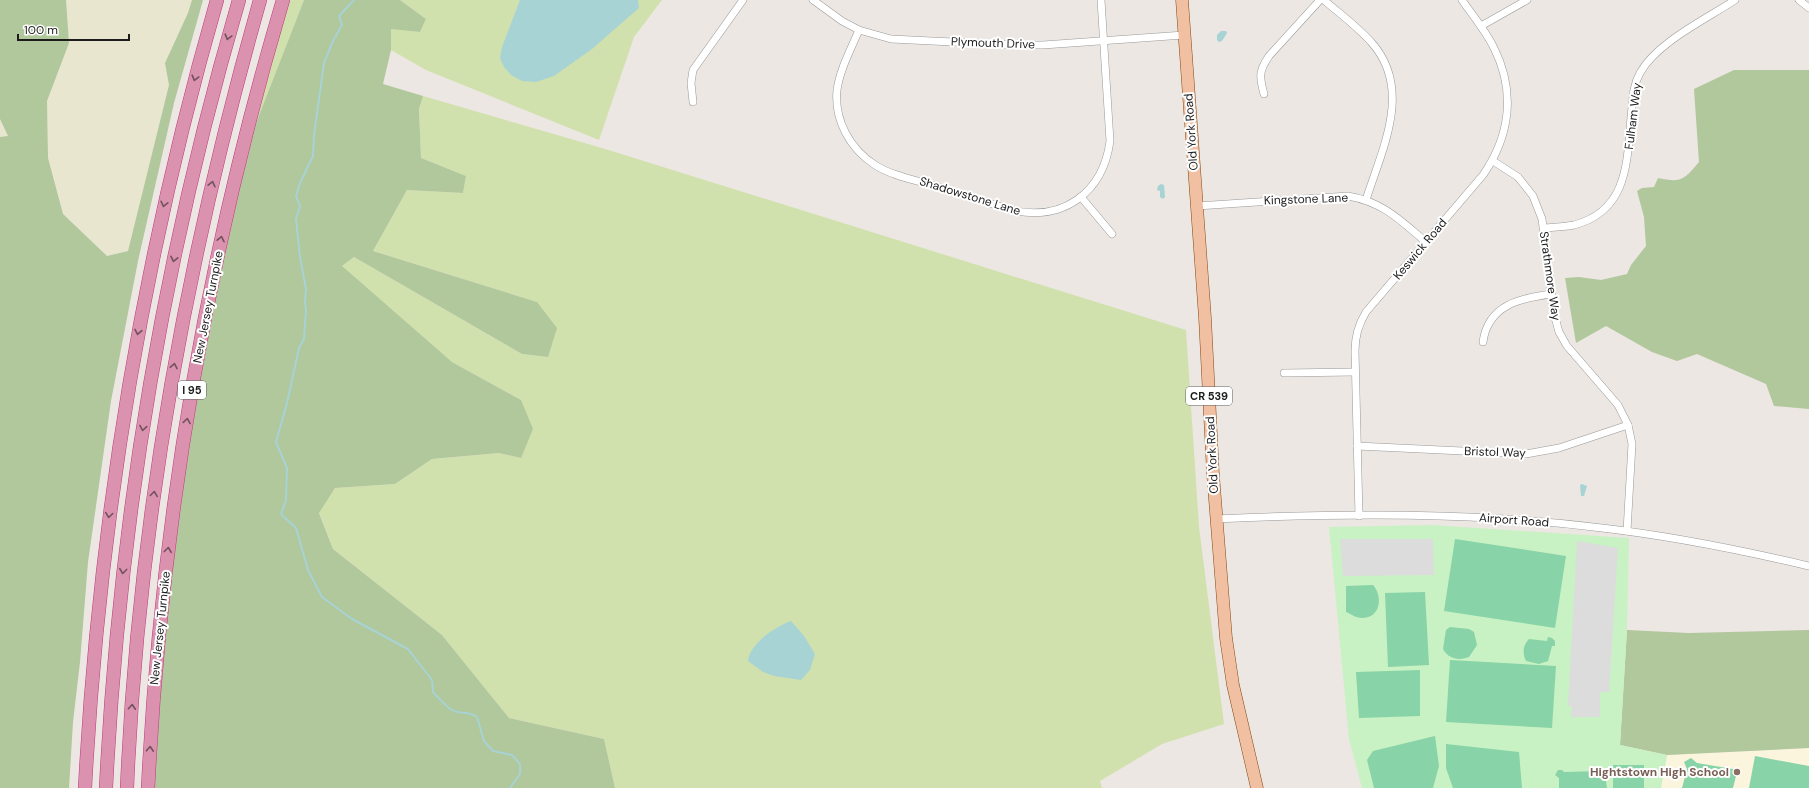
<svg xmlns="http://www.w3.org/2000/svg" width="1809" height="788" font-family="'DM Sans',sans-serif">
<rect width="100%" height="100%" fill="#ece7e2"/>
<path fill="#fbf5dd" d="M 1809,748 L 1809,788 L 1661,788 L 1667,755 Z"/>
<g fill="#e9e6cf">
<path d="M 66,0 L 192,0 L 188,13 L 165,63 L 170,85 L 128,251 L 107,256 L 63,214 L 48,158 L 47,101 L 69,43 Z"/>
<path d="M 0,119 L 8,136 L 0,137 Z"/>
</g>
<g fill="#d1e1ad">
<path d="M 278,0 L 304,0 L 246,150 Z"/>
<path d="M 400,0 L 662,0 L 634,37 L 599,140 L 426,70 L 391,50 L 391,28 L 420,32 L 426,19 Z"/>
<path d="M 423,96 L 602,148 L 1186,330 L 1199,527 L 1224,724 L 1162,744 L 1100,781 L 1102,788 L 615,788 L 604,739 L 509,718 L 442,635 L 333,549 L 319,512 L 335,488 L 395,484 L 432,459 L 499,453 L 521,458 L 521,400 L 452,362 L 341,267 L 354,257 L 522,354 L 548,357 L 537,302 L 373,251 L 407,190 L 463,193 L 466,176 L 421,158 L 419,109 Z"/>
</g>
<g fill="#b1c79c">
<path d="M 0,0 L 66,0 L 69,43 L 47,101 L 48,158 L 63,214 L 107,256 L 128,251 L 169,85 L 165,63 L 188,13 L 192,0 L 203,0 L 174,103 L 138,261 L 111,401 L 88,562 L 80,662 L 73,722 L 69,788 L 0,788 L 0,137 L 8,136 L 0,119 Z"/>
<path d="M 304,0 L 400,0 L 426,19 L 420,32 L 391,29 L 391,50 L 383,84 L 423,96 L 419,109 L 421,158 L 466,176 L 463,193 L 407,190 L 373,251 L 537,302 L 557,328 L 548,357 L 522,354 L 354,257 L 342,266 L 452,362 L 521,400 L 533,429 L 521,458 L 499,453 L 432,459 L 395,484 L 335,488 L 319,513 L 333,549 L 442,635 L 509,718 L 604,739 L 615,788 L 143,788 L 169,501 L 246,149 Z"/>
<path d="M 1734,70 L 1809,70 L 1809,409 L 1774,406 L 1766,384 L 1697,354 L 1677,361 L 1652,352 L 1606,326 L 1576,343 L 1565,278 L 1579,277 L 1601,280 L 1627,274 L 1631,265 L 1646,246 L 1644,217 L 1637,191 L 1642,188 L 1654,187 L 1658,178 C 1681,183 1684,180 1699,162 L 1694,89 Z"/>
<path d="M 1627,630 L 1689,633 L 1809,630 L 1809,748 L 1667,755 L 1620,745 Z"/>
</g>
<path fill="#c8f2c3" d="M 1432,525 L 1629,538 L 1627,630 L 1620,745 L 1667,755 L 1661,788 L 1362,788 L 1349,739 L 1329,527 Z"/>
<g fill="#88d3a8">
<path d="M 1455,539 L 1566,556 L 1555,628 L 1444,611 Z"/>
<path d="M 1373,585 C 1383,596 1381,618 1362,618 C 1356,618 1351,614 1346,612 L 1346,586 Z"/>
<path d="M 1425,592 L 1429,665 L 1388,667 L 1385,593 Z"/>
<path d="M 1450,627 L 1469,629 L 1474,632 L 1477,645 L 1469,657 C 1458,661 1449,659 1443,649 L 1446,630 Z"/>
<path d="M 1548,637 L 1552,638 L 1555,641 L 1555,646 L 1552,646 L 1548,661 L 1539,664 L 1526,661 C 1522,653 1523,645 1529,639 L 1547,641 Z"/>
<path d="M 1450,660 L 1556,666 L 1552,728 L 1446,722 Z"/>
<path d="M 1420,670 L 1420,716 L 1359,718 L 1356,672 Z"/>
<path d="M 1435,736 L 1439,766 L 1433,788 L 1374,788 L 1367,760 L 1373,751 Z"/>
<path d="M 1446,744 L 1519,752 L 1522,788 L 1453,788 L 1446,768 Z"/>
<path d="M 1755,756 L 1809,766 L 1809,788 L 1749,788 Z"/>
<path d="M 1691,758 L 1697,763 L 1733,769 L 1736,776 L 1733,788 L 1682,788 L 1687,769 L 1684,762 Z"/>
<rect x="1613" y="765" width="31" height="23"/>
<path d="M 1558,770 L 1562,770 L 1564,772 L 1601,771 L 1605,775 L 1607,788 L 1559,788 L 1559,778 L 1555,775 Z"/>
</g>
<g fill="#dcdcdc">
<path d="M 1340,539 L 1433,539 L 1434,575 L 1343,576 Z"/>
<path d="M 1577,541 L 1618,548 L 1609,692 L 1600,692 L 1600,717 L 1571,717 L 1572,706 L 1568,706 Z"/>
</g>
<g fill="#a7d3d5">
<path d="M 520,0 L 638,0 L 639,8 L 592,49 L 554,76 L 536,82 L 522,81 L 511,75 L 504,67 L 500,58 L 502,47 Z"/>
<path d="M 1221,31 L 1226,31 L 1227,33 L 1222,41 L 1219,42 L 1217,40 L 1217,35 Z"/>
<path d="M 1161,184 L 1164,185 L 1165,197 L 1163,199 L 1160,197 L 1160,191 L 1157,190 L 1158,186 Z"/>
<path d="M 1582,484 L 1587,486 L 1584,496 L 1581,496 L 1580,485 Z"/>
<path d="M 791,621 L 804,636 L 815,654 L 810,670 L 801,680 L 774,676 L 763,672 L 748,661 C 750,643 775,627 791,621 Z"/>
</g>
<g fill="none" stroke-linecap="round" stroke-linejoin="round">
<path stroke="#a7d3d5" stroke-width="2" d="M 354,0 L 339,16 L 342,25 L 333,41 L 324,63 L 314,135 L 313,156 L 300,183 L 296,196 L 300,206 L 296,219 L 300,257 L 306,289 L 305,302 L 306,310 L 304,339 L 299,348 L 287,403 L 276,442 L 287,468 L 286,500 L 281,514 L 296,528 L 308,570 L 322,597 L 352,619 L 408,649 L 432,680 L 433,692 C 439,698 445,706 452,710 C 461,715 468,710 477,717 L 484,741 L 493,751 L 512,755 L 520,764 L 520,774 L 510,788"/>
<defs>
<g id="minor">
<path d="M 813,0 L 842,21 L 859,30 L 891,39 L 1014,45 L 1043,45 L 1184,35"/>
<path d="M 1324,0 C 1340,14 1358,27 1372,43 C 1413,90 1382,149 1366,200"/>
<path d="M 1799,0 L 1809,8"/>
<path d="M 1481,26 L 1527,0"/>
<path d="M 859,30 C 851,49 840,69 837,90 C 834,120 850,149 875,165 C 892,176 916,180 935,186 C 961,194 986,202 1011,210 C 1063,222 1103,193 1110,141 L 1101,0"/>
<path d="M 1264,94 C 1259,76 1259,71 1269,56 L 1320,0"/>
<path d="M 693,102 L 691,83 L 693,70 L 743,0"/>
<path d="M 1493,161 L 1518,177 L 1533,196 L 1542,219 L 1554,314 L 1559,332 L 1567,346 L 1618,405 L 1628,425 L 1632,444 L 1627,531"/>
<path d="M 1081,197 L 1112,234"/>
<path d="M 1197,206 L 1348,196 C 1383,202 1400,220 1426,242"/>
<path d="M 1544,228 C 1554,227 1564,227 1574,225 C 1628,211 1627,162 1631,117 C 1633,102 1632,87 1640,73 C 1656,43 1706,19 1735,0"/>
<path d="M 1483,342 C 1488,305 1520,298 1552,294"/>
<path d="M 1284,373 L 1355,372"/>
<path d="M 1357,446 L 1526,454 L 1559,448 L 1628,425"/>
<path d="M 1359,516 L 1355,351 C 1355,336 1358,325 1366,312 L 1483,175 C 1510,136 1516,92 1494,48 C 1486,31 1473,16 1462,0"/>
<path d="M 1216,519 C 1344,513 1474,512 1602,528 C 1671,536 1741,550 1809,566"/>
</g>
<path id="primary" d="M 1182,0 L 1205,318 L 1213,474 L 1226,638 L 1233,685 L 1257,788"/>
<g id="motorway">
<path d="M 85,788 C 99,521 143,257 217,0"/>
<path d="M 106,788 C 119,521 164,256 239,0"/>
<path d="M 127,788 C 138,521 187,257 260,0"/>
<path d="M 148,788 C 161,521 207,256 283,0"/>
</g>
</defs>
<use href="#minor" stroke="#999" stroke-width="8"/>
<use href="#primary" stroke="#834710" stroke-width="13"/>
<use href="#motorway" stroke="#c23781" stroke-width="14"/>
<use href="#minor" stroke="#fff" stroke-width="7"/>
<use href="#primary" stroke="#f1c0a3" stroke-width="12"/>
<use href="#motorway" stroke="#db92ae" stroke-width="13"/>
</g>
<defs><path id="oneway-chevron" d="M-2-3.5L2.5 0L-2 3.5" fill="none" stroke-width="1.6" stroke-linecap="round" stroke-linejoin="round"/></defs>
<g stroke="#72515e">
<use href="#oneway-chevron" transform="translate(228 37) rotate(105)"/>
<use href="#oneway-chevron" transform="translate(195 78) rotate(105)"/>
<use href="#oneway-chevron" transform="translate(212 184) rotate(-77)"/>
<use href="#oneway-chevron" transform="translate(164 204) rotate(103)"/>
<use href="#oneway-chevron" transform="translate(221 239) rotate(-78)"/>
<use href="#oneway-chevron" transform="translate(174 259) rotate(102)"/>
<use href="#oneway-chevron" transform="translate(138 332) rotate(101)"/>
<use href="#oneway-chevron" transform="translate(174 366) rotate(-79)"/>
<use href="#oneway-chevron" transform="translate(187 421) rotate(-81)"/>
<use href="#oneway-chevron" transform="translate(143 428) rotate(99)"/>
<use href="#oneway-chevron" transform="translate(154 494) rotate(-82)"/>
<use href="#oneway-chevron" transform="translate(109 515) rotate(98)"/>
<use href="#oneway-chevron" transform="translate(168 550) rotate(-83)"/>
<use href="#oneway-chevron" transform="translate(123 571) rotate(97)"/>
<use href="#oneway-chevron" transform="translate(132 707) rotate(-86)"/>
<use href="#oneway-chevron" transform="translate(150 749) rotate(-87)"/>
</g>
<circle fill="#8d6e63" stroke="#fff" stroke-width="1.5" cx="1737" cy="772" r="4"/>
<g text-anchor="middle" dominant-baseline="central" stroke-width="4" stroke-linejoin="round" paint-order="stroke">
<g fill="#fff" stroke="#606060" stroke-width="1">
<rect x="178" y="381" width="28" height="18" rx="3"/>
<rect x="1186" y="387" width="46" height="18" rx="3"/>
</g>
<g font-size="11" font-weight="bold" fill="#1c1c1c">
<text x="192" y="390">I 95</text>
<text x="1209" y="396">CR 539</text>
</g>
<g font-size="12" fill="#1c1c1c" stroke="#fff">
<text transform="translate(993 43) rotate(2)">Plymouth Drive</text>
<text transform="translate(1633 116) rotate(-83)">Fulham Way</text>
<text transform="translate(1191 132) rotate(-94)">Old York Road</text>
<text transform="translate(970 196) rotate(17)">Shadowstone Lane</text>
<text transform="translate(1306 199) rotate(-2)">Kingstone Lane</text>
<text transform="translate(1420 249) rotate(-50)">Keswick Road</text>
<text transform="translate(1550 276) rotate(82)">Strathmore Way</text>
<text transform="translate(208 307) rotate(-79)">New Jersey Turnpike</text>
<text transform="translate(1495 452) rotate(2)">Bristol Way</text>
<text transform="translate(1212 455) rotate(-93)">Old York Road</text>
<text transform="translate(1514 520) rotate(4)">Airport Road</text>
<text transform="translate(160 628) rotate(-84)">New Jersey Turnpike</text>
</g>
<g font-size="12" font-weight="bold" fill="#785e54" stroke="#fff" text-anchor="end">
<text x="1729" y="772">Hightstown High School</text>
</g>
</g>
<path d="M18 34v6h111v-6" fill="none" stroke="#1c1c1c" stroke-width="2"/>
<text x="24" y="34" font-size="12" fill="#1c1c1c" stroke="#ffffff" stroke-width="3" paint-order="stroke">100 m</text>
</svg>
